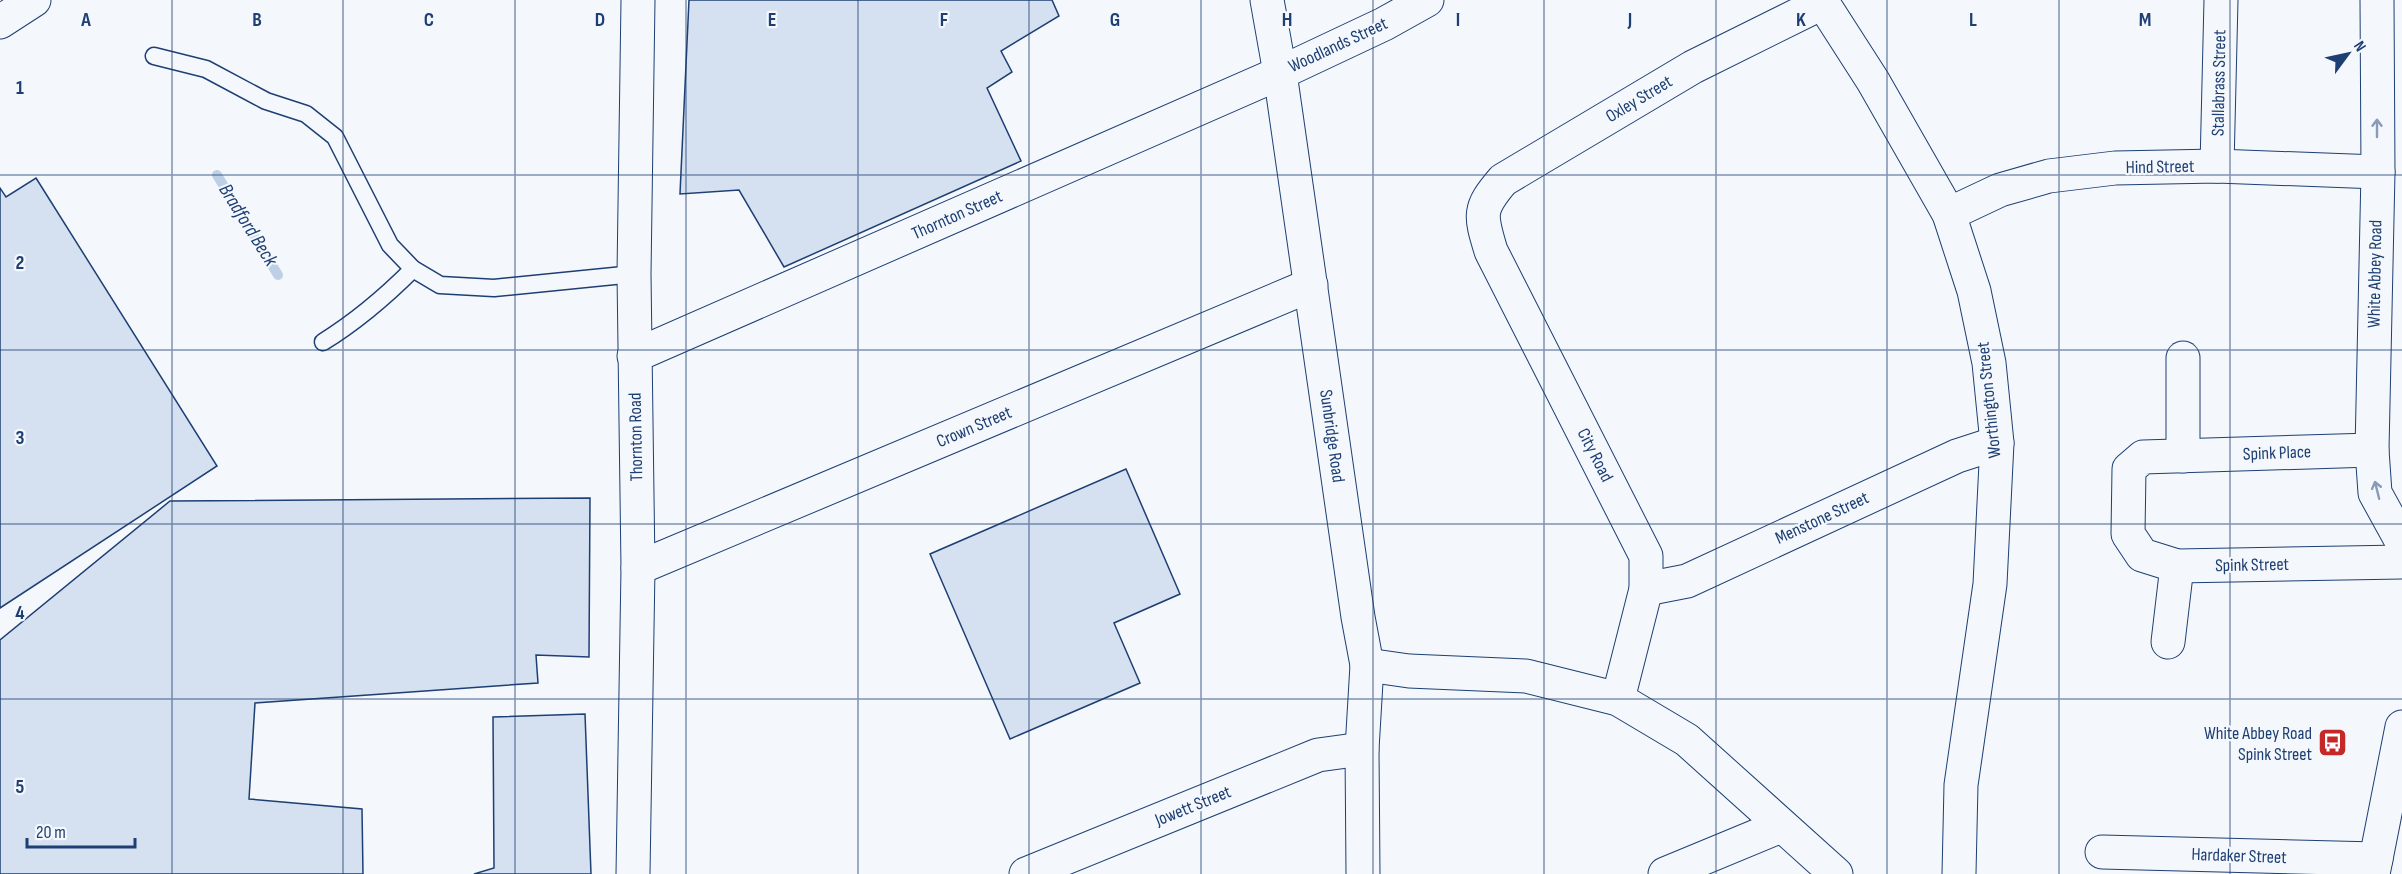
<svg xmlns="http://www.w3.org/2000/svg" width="2402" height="874" font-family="'Sofia Sans Condensed',sans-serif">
<rect width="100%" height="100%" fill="#f4f7fb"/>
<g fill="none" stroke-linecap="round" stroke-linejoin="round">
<path stroke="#bed0e5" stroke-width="10" d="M 217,175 L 278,275"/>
</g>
<g fill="#d5e0f0" stroke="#1d3f73" stroke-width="1.5">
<path d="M 689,0 L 1052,0 L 1059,16 L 1001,51 L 1012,72 L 987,88 L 1021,161 L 784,267 L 739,190 L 680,194 Z"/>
<path d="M 36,178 L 217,466 L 0,608 L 0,188 L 6,197 Z"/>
<path d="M 1126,469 L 1180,594 L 1114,623 L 1140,683 L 1010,739 L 930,554 Z"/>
<path d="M 590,498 L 589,657 L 536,655 L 538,683 L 255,703 L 249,799 L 362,809 L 363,874 L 0,874 L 0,640 L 170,501 Z"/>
<path d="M 585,714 L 591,874 L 474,874 L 494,868 L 493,717 Z"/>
</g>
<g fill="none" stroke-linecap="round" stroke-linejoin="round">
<defs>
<g id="lane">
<path d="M 154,56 L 206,69 L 266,101 L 306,114 L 335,137 L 390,245 L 413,269 L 440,285 L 494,288 L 634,274"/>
<path d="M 323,342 C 357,321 385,297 413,269"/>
</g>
<g id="street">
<path d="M 1821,0 L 1873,81 L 1949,214 L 1974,291 L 1989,363 L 1997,443 L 1990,584 L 1961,785 L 1959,874"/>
<path d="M 0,22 L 34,0"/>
<path d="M 2217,166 L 2221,0"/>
<path d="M 1949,214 L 2000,190 L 2049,176 L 2115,168 L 2217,166 L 2378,172"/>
<path d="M 634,356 L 1280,73 L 1384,24 L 1427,0"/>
<path d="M 2372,450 L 2143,457 L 2129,469 L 2128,534 L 2142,555 L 2177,566 L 2402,562"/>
<path d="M 2183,456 L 2183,358"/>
<path d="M 638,568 L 1311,285"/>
<path d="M 1646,589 L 1687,581 L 1957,456 L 1997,443"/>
<path d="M 2168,642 L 2177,566"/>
<path d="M 1618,699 L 1646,589 L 1646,556 L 1491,251 C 1480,215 1478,209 1503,180 L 1693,67 L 1822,3"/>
<path d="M 2102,852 L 2376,859"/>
<path d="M 1026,874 L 1318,755 L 1362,749"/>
<path d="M 1665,874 L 1781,826"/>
</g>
<g id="secondary">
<path d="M 1267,0 L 1280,73 L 1358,617 L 1367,665 L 1362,749 L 1363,874"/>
<path d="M 2377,0 L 2378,172 L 2372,450 L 2375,493 L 2402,542"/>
<path d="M 1367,665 L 1409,671 L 1526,676 L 1618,699 L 1687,740 L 1836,874"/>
<path d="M 633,874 L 638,568 L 634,274 L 638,0"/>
<path d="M 2373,874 L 2402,727"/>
</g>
</defs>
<use href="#lane" stroke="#1d3f73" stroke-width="19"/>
<use href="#street" stroke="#1d3f73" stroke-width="35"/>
<use href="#secondary" stroke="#1d3f73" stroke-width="35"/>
<use href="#lane" stroke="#f4f7fb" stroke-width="16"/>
<use href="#street" stroke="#f4f7fb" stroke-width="33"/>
<use href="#secondary" stroke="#f4f7fb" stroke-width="33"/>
</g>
<defs><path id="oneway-shaft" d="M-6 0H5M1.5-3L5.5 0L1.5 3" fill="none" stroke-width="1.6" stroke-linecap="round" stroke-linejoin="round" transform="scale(1.5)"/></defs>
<g stroke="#889bb7">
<use href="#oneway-shaft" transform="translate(2377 128) rotate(-90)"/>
<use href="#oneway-shaft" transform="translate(2377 490) rotate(-104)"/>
</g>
<path fill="none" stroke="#1d3f73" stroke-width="1.5" stroke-opacity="0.55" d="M 172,0 L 172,874M 343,0 L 343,874M 515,0 L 515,874M 686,0 L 686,874M 858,0 L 858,874M 1029,0 L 1029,874M 1201,0 L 1201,874M 1373,0 L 1373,874M 1544,0 L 1544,874M 1716,0 L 1716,874M 1887,0 L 1887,874M 2059,0 L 2059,874M 2230,0 L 2230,874M 0,175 L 2402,175M 0,350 L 2402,350M 0,524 L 2402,524M 0,699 L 2402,699"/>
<defs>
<symbol id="bus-square" viewBox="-11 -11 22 22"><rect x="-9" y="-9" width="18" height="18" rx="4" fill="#c62828" stroke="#f4f7fb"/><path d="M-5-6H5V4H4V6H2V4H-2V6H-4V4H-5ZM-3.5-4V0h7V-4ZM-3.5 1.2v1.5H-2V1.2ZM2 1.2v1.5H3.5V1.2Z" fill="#fff"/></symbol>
</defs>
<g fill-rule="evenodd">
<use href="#bus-square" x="2316" y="726" width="33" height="33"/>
</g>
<g text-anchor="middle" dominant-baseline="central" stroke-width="4.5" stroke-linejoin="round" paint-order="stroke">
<g font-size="18" fill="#1d3f73" stroke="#f4f7fb">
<text transform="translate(1338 45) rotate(-25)">Woodlands Street</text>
<text transform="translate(2219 83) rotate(-89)">Stallabrass Street</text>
<text transform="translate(1639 99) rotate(-31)">Oxley Street</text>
<text transform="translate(2160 167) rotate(-1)">Hind Street</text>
<text transform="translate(957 215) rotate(-24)">Thornton Street</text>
<text transform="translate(2375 274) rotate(-89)">White Abbey Road</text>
<text transform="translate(1989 400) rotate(-96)">Worthington Street</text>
<text transform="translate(974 427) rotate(-23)">Crown Street</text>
<text transform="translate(1332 436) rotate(82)">Sunbridge Road</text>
<text transform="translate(636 437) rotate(-91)">Thornton Road</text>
<text transform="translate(2277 453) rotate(-2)">Spink Place</text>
<text transform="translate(1595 455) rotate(63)">City Road</text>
<text transform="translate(1822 518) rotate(-25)">Menstone Street</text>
<text transform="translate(2252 565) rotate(-1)">Spink Street</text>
<text transform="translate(1193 806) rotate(-22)">Jowett Street</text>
<text transform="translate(2239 856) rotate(2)">Hardaker Street</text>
</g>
<g font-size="18" fill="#1d3f73" stroke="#f4f7fb" text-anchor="end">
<text x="2312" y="733">White Abbey Road<tspan x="2312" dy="21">Spink Street</tspan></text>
</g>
<g font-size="20" font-style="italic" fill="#1d3f73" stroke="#f4f7fb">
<text transform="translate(248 225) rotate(58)">Bradford Beck</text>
</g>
</g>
<g font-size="20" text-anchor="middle" font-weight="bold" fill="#1d3f73" stroke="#f4f7fb" stroke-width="4.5" stroke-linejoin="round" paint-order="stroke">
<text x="86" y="26">A</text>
<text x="257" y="26">B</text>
<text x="429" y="26">C</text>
<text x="600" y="26">D</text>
<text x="772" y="26">E</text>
<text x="944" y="26">F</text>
<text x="1115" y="26">G</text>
<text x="1287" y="26">H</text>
<text x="1458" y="26">I</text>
<text x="1630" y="26">J</text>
<text x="1801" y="26">K</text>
<text x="1973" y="26">L</text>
<text x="2145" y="26">M</text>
<text x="20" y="94">1</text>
<text x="20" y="269">2</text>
<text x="20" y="444">3</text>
<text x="20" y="619">4</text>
<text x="20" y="793">5</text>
</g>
<g transform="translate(2348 54) rotate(57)" stroke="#f4f7fb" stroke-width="4.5" paint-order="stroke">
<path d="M0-4.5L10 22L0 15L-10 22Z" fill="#1d3f73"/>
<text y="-9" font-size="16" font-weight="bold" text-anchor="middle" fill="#1d3f73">N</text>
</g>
<path d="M27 838v9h108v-9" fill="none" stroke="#1d3f73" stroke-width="3"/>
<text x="36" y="838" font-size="18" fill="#1d3f73" stroke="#f4f7fb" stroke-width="4.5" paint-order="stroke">20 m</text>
</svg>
